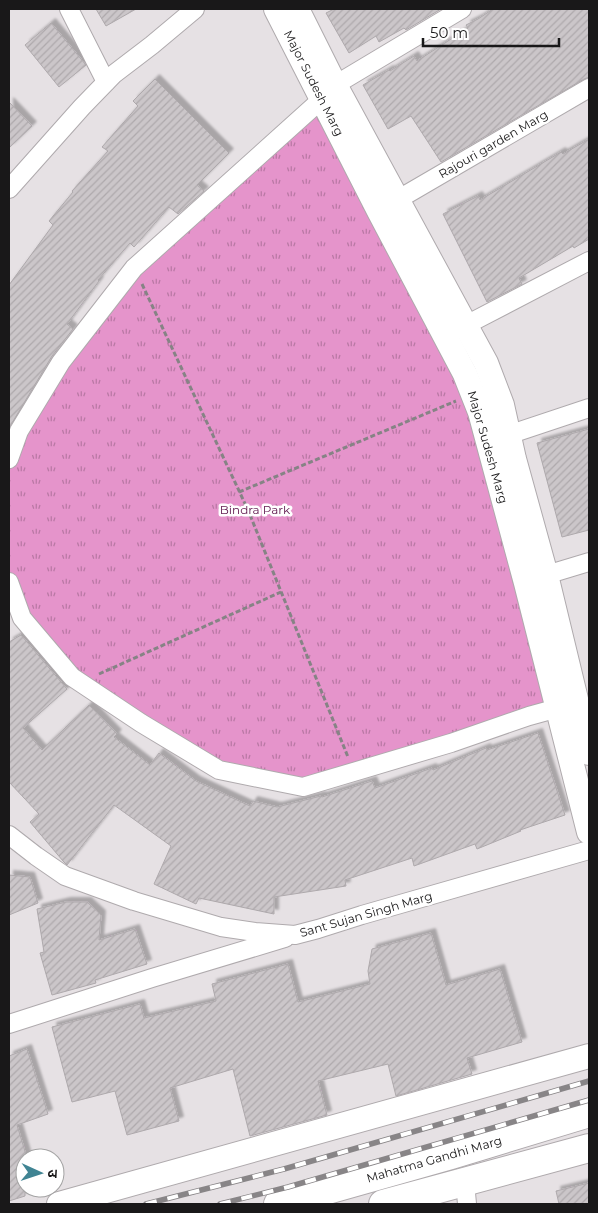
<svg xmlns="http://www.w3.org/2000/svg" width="598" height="1213" font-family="Montserrat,'Noto Sans Devanagari',sans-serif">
<defs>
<pattern id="park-tufts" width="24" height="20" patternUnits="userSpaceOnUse" patternTransform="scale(1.25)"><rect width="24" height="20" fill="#e594cb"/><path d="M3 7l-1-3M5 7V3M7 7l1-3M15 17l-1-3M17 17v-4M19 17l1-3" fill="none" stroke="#b978a4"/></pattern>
<pattern id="building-hatch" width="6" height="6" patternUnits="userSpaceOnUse" patternTransform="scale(1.25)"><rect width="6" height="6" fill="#cbc6c9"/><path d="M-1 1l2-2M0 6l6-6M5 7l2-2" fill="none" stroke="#aea9ac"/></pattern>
<filter id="shadow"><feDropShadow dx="4.5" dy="-4.5" stdDeviation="1" flood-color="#0004"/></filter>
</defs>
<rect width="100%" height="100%" fill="#e6e1e4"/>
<path fill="url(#park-tufts)" d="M 322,99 L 473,394 L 558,708 L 303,787 L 219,770 L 81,683 L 22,618 L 9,582 L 9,459 L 19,431 L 134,268 Z"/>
<g fill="url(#building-hatch)" stroke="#aea9ac" filter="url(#shadow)">
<path d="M 96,9 L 136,9 L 106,26 Z"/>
<path d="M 334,9 L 441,9 L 406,30 L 404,28 L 379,42 L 376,36 L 349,53 L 326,13 Z"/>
<path d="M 493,9 L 589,9 L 589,77 L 584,79 L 441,162 L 411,116 L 388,129 L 363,85 L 389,70 L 390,71 L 414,56 L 417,61 L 468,28 L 466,25 L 478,19 Z"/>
<path d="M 51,23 L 86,65 L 59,87 L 25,45 Z"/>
<path d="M 155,79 L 229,153 L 197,185 L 204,191 L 178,214 L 169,207 L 134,247 L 130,243 L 98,280 L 99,281 L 67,324 L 73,329 L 52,356 L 9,428 L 9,285 L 53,225 L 49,221 L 73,192 L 72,191 L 108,151 L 102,147 L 138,106 L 133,101 Z"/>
<path d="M 9,102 L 32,126 L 9,148 Z"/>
<path d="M 589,139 L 589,239 L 574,248 L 573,246 L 519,278 L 522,284 L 487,302 L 443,214 L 478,196 L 480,200 L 561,152 L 563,154 Z"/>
<path d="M 589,429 L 589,530 L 562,537 L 537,443 Z"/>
<path d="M 21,635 L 67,689 L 23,728 L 42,750 L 89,705 L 117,734 L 114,737 L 150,765 L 159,753 L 196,781 L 250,806 L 253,801 L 277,807 L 321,796 L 322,797 L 372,781 L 375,788 L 432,768 L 433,770 L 486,748 L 487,750 L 538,733 L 565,815 L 520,830 L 521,831 L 477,849 L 475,844 L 414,866 L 412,858 L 345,880 L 346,886 L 274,897 L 274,914 L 199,898 L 196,904 L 154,884 L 171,846 L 114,805 L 67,865 L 63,861 L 30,822 L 39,814 L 9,782 L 9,642 Z"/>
<path d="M 9,875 L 30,877 L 38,903 L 9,915 Z"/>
<path d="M 66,902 L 87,902 L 101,915 L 99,940 L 135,929 L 147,964 L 95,980 L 96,983 L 52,995 L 40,953 L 44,952 L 37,909 Z"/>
<path d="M 431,933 L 446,985 L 500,969 L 522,1042 L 467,1058 L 472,1074 L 396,1096 L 388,1064 L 318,1081 L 327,1115 L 250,1136 L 233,1069 L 170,1088 L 179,1121 L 127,1135 L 115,1091 L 72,1102 L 52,1027 L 140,1004 L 144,1018 L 216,1001 L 212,984 L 288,964 L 298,1002 L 370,984 L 368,971 L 372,949 Z"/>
<path d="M 27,1049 L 48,1114 L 17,1125 L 27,1158 L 25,1158 L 25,1196 L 9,1201 L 9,1056 Z"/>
<path d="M 589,1183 L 589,1204 L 559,1204 L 556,1191 Z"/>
</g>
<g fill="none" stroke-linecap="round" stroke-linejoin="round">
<defs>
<g id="street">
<path d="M 69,9 L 106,82"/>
<path d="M 335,85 L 462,9"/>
<path d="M 9,189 L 82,107 L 114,74 L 152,45 L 195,9"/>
<path d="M 397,200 L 589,88"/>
<path d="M 466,325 L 589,261"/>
<path d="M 508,435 L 589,408"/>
<path d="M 9,459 L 19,431 L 61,362 L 134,268 L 322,99"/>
<path d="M 546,575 L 589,562"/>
<path d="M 9,582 L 22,618 L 72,677 L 141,723 L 219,770 L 303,787 L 451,743 L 529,716 L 558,708"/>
<path d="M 9,835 L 36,856 L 65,876 L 134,901 L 221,927 L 255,932 L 295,935 L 318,929 L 362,915 L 589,850"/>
<path d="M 9,1024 L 152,978 L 285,938"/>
<path d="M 465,1182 L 467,1204"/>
</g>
<g id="secondary">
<path d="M 276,9 L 379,211 L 465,374 L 480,412 L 526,583 L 589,832"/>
<path d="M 297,9 L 335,85 L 486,363 L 502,405 L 514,459 L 546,575 L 589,753"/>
<path d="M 59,1204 L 589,1056"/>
</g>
<g id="primary">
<path d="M 278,1204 L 451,1155 L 589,1113"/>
<path d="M 383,1204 L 589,1148"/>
</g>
</defs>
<use href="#street" stroke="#afaaad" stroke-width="20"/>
<use href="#secondary" stroke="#afaaad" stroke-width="26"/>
<use href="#primary" stroke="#afaaad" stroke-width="30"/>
<g stroke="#868385" stroke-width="3" stroke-dasharray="5 2.5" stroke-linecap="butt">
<path d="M 142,284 L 248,510 L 348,757"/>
<path d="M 239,492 L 456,401"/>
<path d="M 99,674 L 281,592"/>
</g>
<use href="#street" stroke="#fff" stroke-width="18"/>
<use href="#secondary" stroke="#fff" stroke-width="24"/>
<use href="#primary" stroke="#fff" stroke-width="28"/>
<defs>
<g id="rail">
<path d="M 146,1204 L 284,1169 L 589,1081"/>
<path d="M 220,1204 L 288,1187 L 589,1100"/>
</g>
</defs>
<use href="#rail" stroke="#888587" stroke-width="5.5"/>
<use href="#rail" stroke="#fff" stroke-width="4" stroke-dasharray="11" stroke-linecap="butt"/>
</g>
<g text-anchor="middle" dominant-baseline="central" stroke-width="5" stroke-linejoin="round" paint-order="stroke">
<g font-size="12" fill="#191819" stroke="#fff">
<text transform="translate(314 83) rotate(63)">Major Sudesh Marg</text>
<text transform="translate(493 144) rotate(-30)">Rajouri garden Marg</text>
<text transform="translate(488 447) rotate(74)">Major Sudesh Marg</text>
<text transform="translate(366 914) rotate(-16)">Sant Sujan Singh Marg</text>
<text transform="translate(434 1159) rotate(-16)">Mahatma Gandhi Marg</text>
</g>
<g font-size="12" fill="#5d154c" stroke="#fff">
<text x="255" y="509">Bindra Park</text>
</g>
</g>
<rect width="598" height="1213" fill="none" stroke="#191819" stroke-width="20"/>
<g transform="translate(40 1173) rotate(93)"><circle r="24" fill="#ffffff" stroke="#a3a3a3"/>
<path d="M0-4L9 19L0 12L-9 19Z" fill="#408493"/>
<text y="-8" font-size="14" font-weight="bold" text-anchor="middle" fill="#191819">उ</text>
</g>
<path d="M423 38v8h136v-8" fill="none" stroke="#191819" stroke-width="2.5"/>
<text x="430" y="38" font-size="15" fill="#191819" stroke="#ffffff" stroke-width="4" paint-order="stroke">50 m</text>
</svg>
